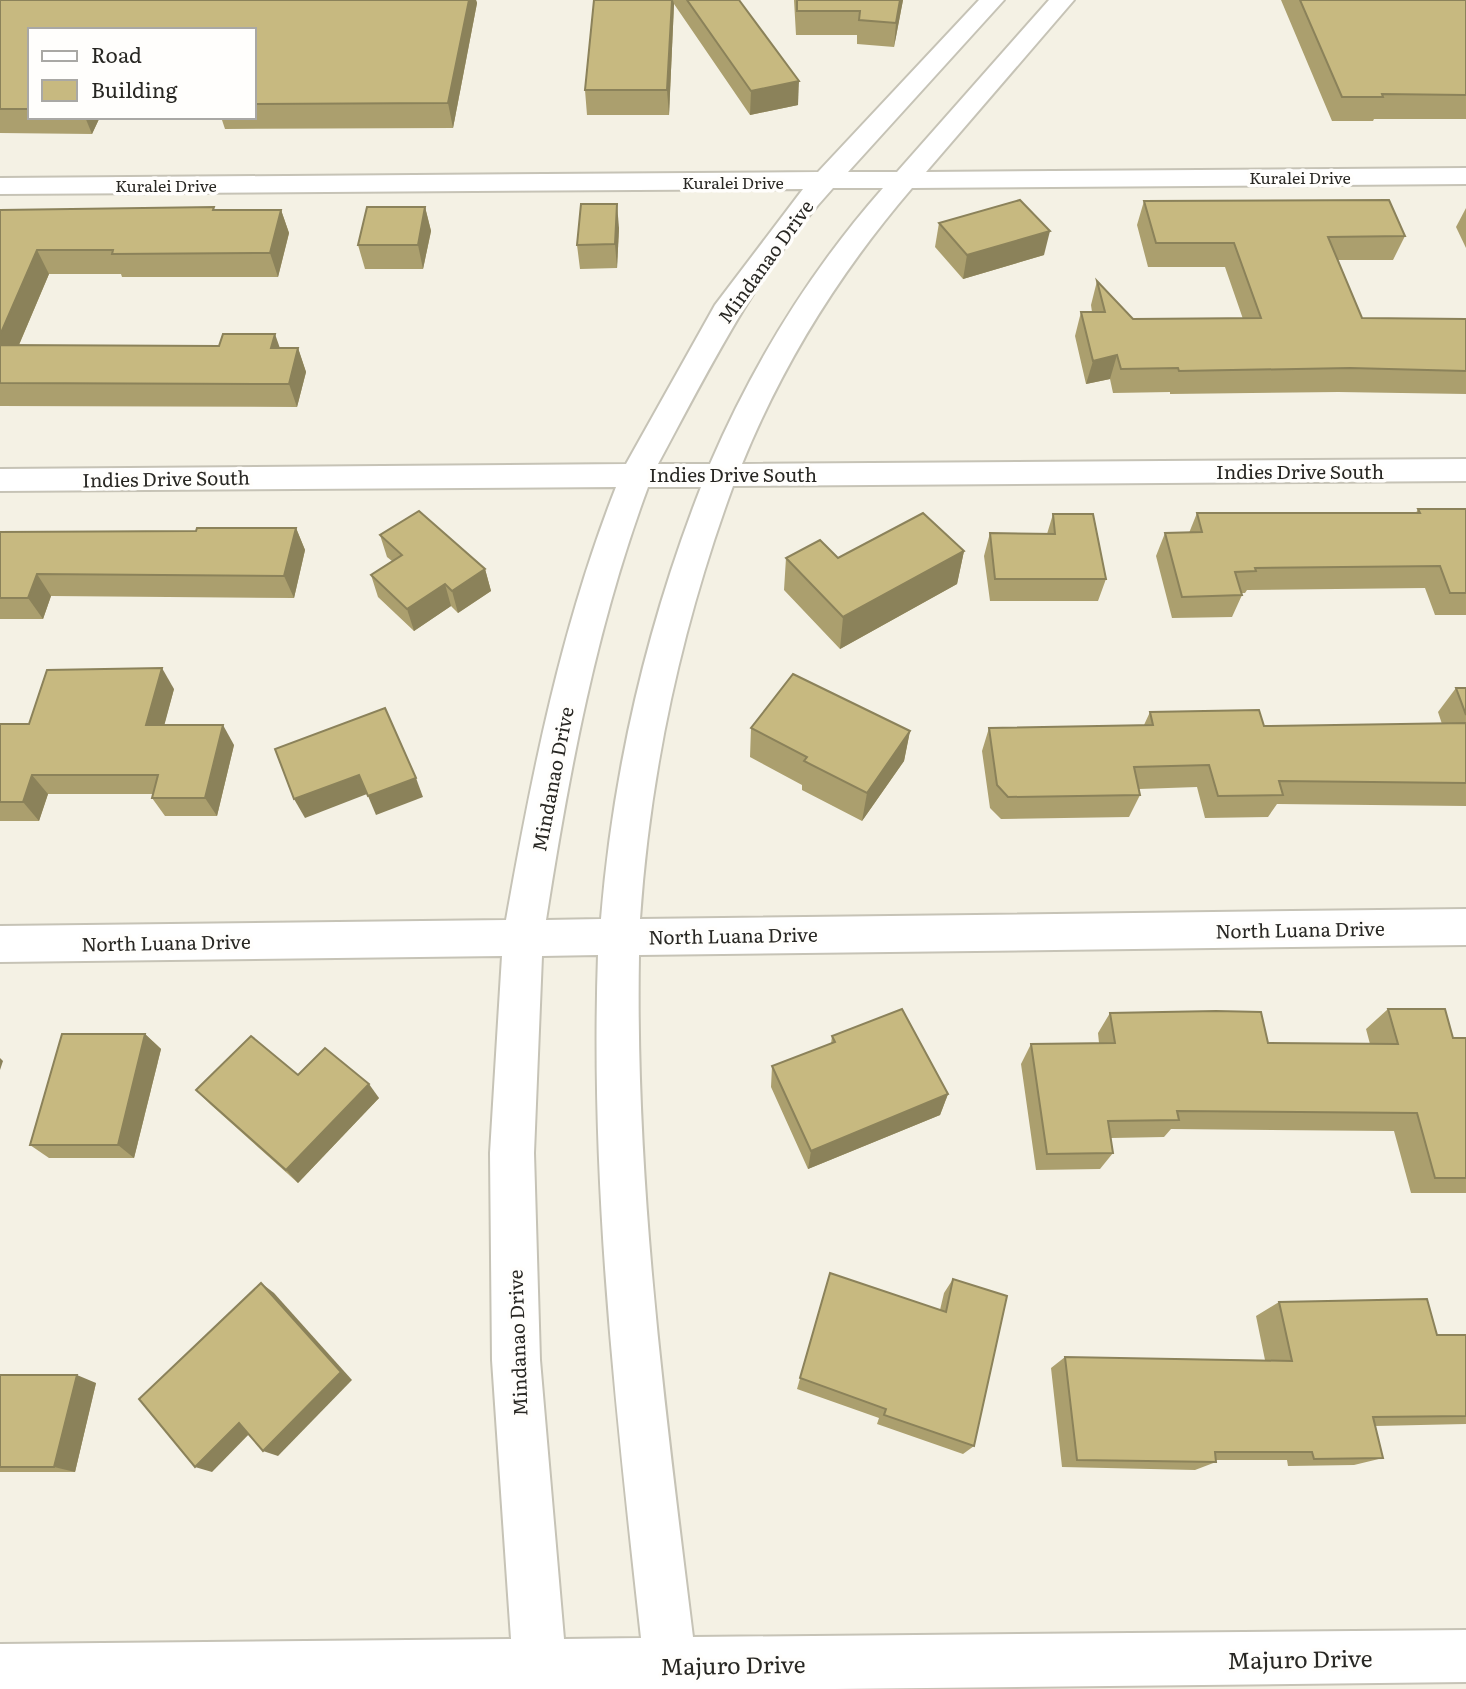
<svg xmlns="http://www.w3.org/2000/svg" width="1466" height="1689" font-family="Literata,serif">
<rect width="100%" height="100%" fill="#f4f1e4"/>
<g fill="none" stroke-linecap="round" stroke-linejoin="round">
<defs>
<path id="minor" d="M 979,0 L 1004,0 L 848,172 L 897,172 L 1049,0 L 1074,0 L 926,172 L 1466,168 L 1466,184 L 912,188 C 840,272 784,361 742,464 L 1466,459 L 1466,481 L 733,486 C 682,625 650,771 640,919 L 1466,909 L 1466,945 L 639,955 C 635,1184 665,1410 693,1637 L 1466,1630 L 1466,1682 L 835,1689 L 0,1689 L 0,1644 L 511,1639 L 492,1360 L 490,1153 L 502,956 L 0,962 L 0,926 L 506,920 C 532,773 561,627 616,487 L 0,491 L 0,469 L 626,464 L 715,305 L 803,189 L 0,194 L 0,178 L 818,172 ZM 833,188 L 883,188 C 810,271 754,362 710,464 L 658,464 C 710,367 758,270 833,188 ZM 648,487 L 701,487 C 647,625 613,771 601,919 L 546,920 C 569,772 596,627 648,487 ZM 598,955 C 590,1184 616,1410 641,1638 L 564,1639 L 540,1360 L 534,1153 L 542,956 Z"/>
</defs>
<use href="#minor" stroke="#c6c3b6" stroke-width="4"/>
<use href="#minor" fill="#fff" fill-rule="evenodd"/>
</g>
<g fill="#ab9f6e">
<path d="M 0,0 L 476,0 L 477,3 L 453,128 L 225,129 L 221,117 L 254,117 L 254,30 L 30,30 L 30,117 L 127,117 L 127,119 L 99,119 L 92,134 L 0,133 Z"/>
<path d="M 594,0 L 739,0 L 798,105 L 750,115 L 674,4 L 669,115 L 587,115 L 585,90 Z"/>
<path d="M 794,0 L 903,0 L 894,47 L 857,44 L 857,35 L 796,35 Z"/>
<path d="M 1281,0 L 1466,0 L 1466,119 L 1374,119 L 1373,121 L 1332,121 Z"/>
<path d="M 1144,201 L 1405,236 L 1393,260 L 1338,260 L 1362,318 L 1466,319 L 1466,394 L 1338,392 L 1170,394 L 1170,392 L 1113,393 L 1110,379 L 1086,384 L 1075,336 L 1081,312 L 1092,312 L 1091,305 L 1097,281 L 1133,319 L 1243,319 L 1225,267 L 1148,267 L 1137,225 Z"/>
<path d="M 425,207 L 431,231 L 423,269 L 365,269 L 358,245 Z"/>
<path d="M 1466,208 L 1466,248 L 1456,227 Z"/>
<path d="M 0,210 L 281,210 L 289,233 L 278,277 L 122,277 L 121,274 L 49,274 L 19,345 L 298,348 L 306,372 L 297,407 L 0,406 Z"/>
<path d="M 939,223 L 1044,255 L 963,279 L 935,247 Z"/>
<path d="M 619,228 L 617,268 L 580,269 L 577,245 Z"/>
<path d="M 1418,509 L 1466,509 L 1466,615 L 1435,615 L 1425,588 L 1247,590 L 1245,593 L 1242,593 L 1242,595 L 1232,617 L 1172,618 L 1156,556 L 1165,533 L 1189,533 L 1197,513 L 1416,513 Z"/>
<path d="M 1053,514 L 1106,579 L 1098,601 L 990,601 L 984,556 L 990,533 L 1047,534 Z"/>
<path d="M 296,528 L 305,550 L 294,598 L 51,596 L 43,619 L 0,619 L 0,532 L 196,531 Z"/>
<path d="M 380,535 L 485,569 L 491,591 L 458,613 L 451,606 L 414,631 L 378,597 L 371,575 L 392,561 L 387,557 Z"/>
<path d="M 964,551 L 957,584 L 840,649 L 784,590 L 786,558 L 838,558 Z"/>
<path d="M 1456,688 L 1466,688 L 1466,806 L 1277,804 L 1268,817 L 1205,818 L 1197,787 L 1139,789 L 1140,795 L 1129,817 L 1001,819 L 990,808 L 982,751 L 989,728 L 1144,725 L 1150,712 L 1264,726 L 1442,724 L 1438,712 Z"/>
<path d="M 174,689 L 164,725 L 234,745 L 217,816 L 165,816 L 152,798 L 153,794 L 48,794 L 39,821 L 0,821 L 0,724 L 29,724 Z"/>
<path d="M 751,728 L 910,731 L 904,761 L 862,821 L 802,790 L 802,785 L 750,757 Z"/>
<path d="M 1388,1009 L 1453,1038 L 1466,1038 L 1466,1193 L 1411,1193 L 1394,1131 L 1171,1129 L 1164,1137 L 1111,1138 L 1113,1153 L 1100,1169 L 1036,1170 L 1021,1064 L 1031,1044 L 1099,1043 L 1098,1033 L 1110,1013 L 1268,1043 L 1370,1044 L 1366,1029 Z"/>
<path d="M 145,1034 L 161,1049 L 134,1158 L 49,1158 L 30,1145 Z"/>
<path d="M 832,1036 L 948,1094 L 940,1115 L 808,1169 L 771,1087 L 772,1066 L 831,1044 Z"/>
<path d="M 298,1075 L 379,1098 L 298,1183 L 210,1104 L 196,1090 Z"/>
<path d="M 830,1273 L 940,1310 L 944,1293 L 953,1279 L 974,1446 L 963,1454 L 877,1424 L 879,1418 L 797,1389 Z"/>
<path d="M 1279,1302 L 1437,1335 L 1466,1335 L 1466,1424 L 1375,1426 L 1383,1458 L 1354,1465 L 1288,1466 L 1287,1460 L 1216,1460 L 1216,1462 L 1195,1470 L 1062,1467 L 1051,1368 L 1065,1357 L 1265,1360 L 1256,1316 Z"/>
<path d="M 0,1375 L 96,1383 L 75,1472 L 0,1472 Z"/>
</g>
<g fill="#8b825a">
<path d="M 469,0 L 476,0 L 477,3 L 453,128 L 448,103 Z"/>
<path d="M 672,0 L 673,0 L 674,4 L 669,115 L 667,90 Z"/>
<path d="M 900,0 L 903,0 L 894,47 L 896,23 Z"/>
<path d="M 799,81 L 798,105 L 750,115 L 751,91 Z"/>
<path d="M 85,117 L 98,117 L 99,119 L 92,134 Z"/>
<path d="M 617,204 L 619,228 L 617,268 L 615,244 Z"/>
<path d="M 425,207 L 431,231 L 423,269 L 418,245 Z"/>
<path d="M 281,210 L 289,233 L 278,277 L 270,253 Z"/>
<path d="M 1050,231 L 1044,255 L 963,279 L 967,255 Z"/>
<path d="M 37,250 L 49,274 L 9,368 L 0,353 L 0,335 Z"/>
<path d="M 275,334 L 283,357 L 271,348 Z"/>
<path d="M 298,348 L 306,372 L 297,407 L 289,384 Z"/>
<path d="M 1117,355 L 1110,379 L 1086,384 L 1093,361 Z"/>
<path d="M 296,528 L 305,550 L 294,598 L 284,576 Z"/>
<path d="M 964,551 L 957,584 L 840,649 L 843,617 Z"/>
<path d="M 485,569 L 491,591 L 458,613 L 452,591 Z"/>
<path d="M 37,574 L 51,596 L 43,619 L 28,598 Z"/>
<path d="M 445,584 L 451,606 L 414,631 L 407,609 Z"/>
<path d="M 162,668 L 174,689 L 159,745 L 146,725 Z"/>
<path d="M 223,725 L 234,745 L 217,816 L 205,798 Z"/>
<path d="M 910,731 L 904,761 L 862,821 L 867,793 Z"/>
<path d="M 32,775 L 48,794 L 39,821 L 23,802 Z"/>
<path d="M 359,775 L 367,794 L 305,818 L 294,799 Z"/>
<path d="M 416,778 L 423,797 L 376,815 L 368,796 Z"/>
<path d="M 145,1034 L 161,1049 L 134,1158 L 118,1145 Z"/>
<path d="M 0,1058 L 3,1061 L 0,1070 Z"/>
<path d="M 369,1084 L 379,1098 L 298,1183 L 286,1170 Z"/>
<path d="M 948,1094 L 940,1115 L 808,1169 L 811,1151 Z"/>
<path d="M 261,1283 L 274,1293 L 352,1380 L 278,1456 L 263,1451 Z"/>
<path d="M 77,1375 L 96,1383 L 75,1472 L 54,1467 Z"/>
<path d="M 239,1423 L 254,1429 L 212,1472 L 195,1467 Z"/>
</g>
<g fill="#c7b980" stroke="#8b825a" stroke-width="2">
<path d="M 0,0 L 469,0 L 448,103 L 254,104 L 254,30 L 30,30 L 30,109 L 0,109 Z"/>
<path d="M 594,0 L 672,0 L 667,90 L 585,90 Z"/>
<path d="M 687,0 L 739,0 L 799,81 L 751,91 Z"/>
<path d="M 797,0 L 900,0 L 896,23 L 859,20 L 860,11 L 797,11 Z"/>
<path d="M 1300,0 L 1466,0 L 1466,95 L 1382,94 L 1383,97 L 1342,97 Z"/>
<path d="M 1020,200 L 1050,231 L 967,255 L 939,223 Z"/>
<path d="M 1389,200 L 1405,236 L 1328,237 L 1362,318 L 1466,319 L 1466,371 L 1350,368 L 1179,371 L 1178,368 L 1121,369 L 1117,355 L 1093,361 L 1081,312 L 1105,312 L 1097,281 L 1133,319 L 1261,318 L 1234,243 L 1156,243 L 1144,201 Z"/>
<path d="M 581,204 L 617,204 L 615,244 L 577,245 Z"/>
<path d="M 214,207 L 213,210 L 281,210 L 270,253 L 112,254 L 113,250 L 37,250 L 0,335 L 0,210 Z"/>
<path d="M 367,207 L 425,207 L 418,245 L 358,245 Z"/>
<path d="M 223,334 L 275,334 L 271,348 L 298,348 L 289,384 L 0,383 L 0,345 L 219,346 Z"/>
<path d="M 1418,509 L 1466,509 L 1466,593 L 1450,593 L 1440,566 L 1255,568 L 1256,571 L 1235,572 L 1242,595 L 1182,597 L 1165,533 L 1202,532 L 1197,513 L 1420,513 Z"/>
<path d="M 419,511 L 485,569 L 452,591 L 445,584 L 407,609 L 371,575 L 402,555 L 380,535 Z"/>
<path d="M 923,513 L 964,551 L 843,617 L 786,558 L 820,540 L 838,558 Z"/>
<path d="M 1053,514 L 1093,514 L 1106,579 L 995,579 L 990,533 L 1055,534 Z"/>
<path d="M 197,528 L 296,528 L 284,576 L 37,574 L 28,598 L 0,598 L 0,532 L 196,531 Z"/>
<path d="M 162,668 L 146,725 L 223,725 L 205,798 L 152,798 L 158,775 L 32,775 L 23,802 L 0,802 L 0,724 L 29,724 L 47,670 Z"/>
<path d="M 793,674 L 910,731 L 867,793 L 804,761 L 807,757 L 751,728 Z"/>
<path d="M 1456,688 L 1466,688 L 1466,715 Z"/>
<path d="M 385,708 L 416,778 L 368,796 L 359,775 L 294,799 L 275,749 Z"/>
<path d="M 1259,710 L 1264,726 L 1466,723 L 1466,783 L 1279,781 L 1283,795 L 1218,796 L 1209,765 L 1134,767 L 1140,795 L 1008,797 L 997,785 L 989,728 L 1153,725 L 1150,712 Z"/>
<path d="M 902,1009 L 948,1094 L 811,1151 L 772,1066 L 835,1042 L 832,1036 Z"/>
<path d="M 1388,1009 L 1445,1009 L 1453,1038 L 1466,1038 L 1466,1178 L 1435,1178 L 1417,1113 L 1177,1111 L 1179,1120 L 1108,1121 L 1113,1153 L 1047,1154 L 1031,1044 L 1115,1043 L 1110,1013 L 1216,1011 L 1261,1012 L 1268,1043 L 1398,1044 Z"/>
<path d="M 62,1034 L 145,1034 L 118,1145 L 30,1145 Z"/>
<path d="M 251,1036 L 298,1075 L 325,1048 L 369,1084 L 286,1170 L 196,1090 Z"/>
<path d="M 830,1273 L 946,1312 L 953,1279 L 1007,1296 L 974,1446 L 884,1415 L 886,1409 L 800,1378 Z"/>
<path d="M 261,1283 L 341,1372 L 263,1451 L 239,1423 L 195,1467 L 139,1399 Z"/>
<path d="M 1427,1299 L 1437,1335 L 1466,1335 L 1466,1416 L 1373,1417 L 1383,1458 L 1314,1459 L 1312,1452 L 1215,1452 L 1216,1462 L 1077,1460 L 1065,1357 L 1292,1361 L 1279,1302 Z"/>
<path d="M 0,1375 L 77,1375 L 54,1467 L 0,1467 Z"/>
</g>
<g text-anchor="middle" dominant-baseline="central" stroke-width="7" stroke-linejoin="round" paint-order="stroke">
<g font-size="16" fill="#282723" stroke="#fffefc">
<text x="1300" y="177">Kuralei Drive</text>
<text x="733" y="182">Kuralei Drive</text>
<text x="166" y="185">Kuralei Drive</text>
</g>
<g font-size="19" fill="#282723" stroke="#fffefc">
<text transform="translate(765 261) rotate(-54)">Mindanao Drive</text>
<text x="1300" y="471">Indies Drive South</text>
<text x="733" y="474">Indies Drive South</text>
<text transform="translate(166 478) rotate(-1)">Indies Drive South</text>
<text transform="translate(552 779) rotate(-79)">Mindanao Drive</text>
<text transform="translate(1300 929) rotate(-1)">North Luana Drive</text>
<text transform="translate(733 935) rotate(-1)">North Luana Drive</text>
<text transform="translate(166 942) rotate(-1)">North Luana Drive</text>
<text transform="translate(517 1343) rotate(-92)">Mindanao Drive</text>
</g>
<g font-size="23" fill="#282723" stroke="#fffefc">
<text transform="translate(1300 1658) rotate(-1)">Majuro Drive</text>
<text transform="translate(733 1664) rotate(-1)">Majuro Drive</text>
</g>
</g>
<rect x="28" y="28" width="228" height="91" fill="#fffefc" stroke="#a9a8a5" stroke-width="2"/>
<rect x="42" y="51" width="35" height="10" fill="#ffffff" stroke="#a9a8a5" stroke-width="2"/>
<text x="91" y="63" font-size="21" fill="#282723">Road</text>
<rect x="42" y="80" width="35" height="21" fill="#c7b980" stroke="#a9a8a5" stroke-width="2"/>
<text x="91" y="98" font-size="21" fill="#282723">Building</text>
</svg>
